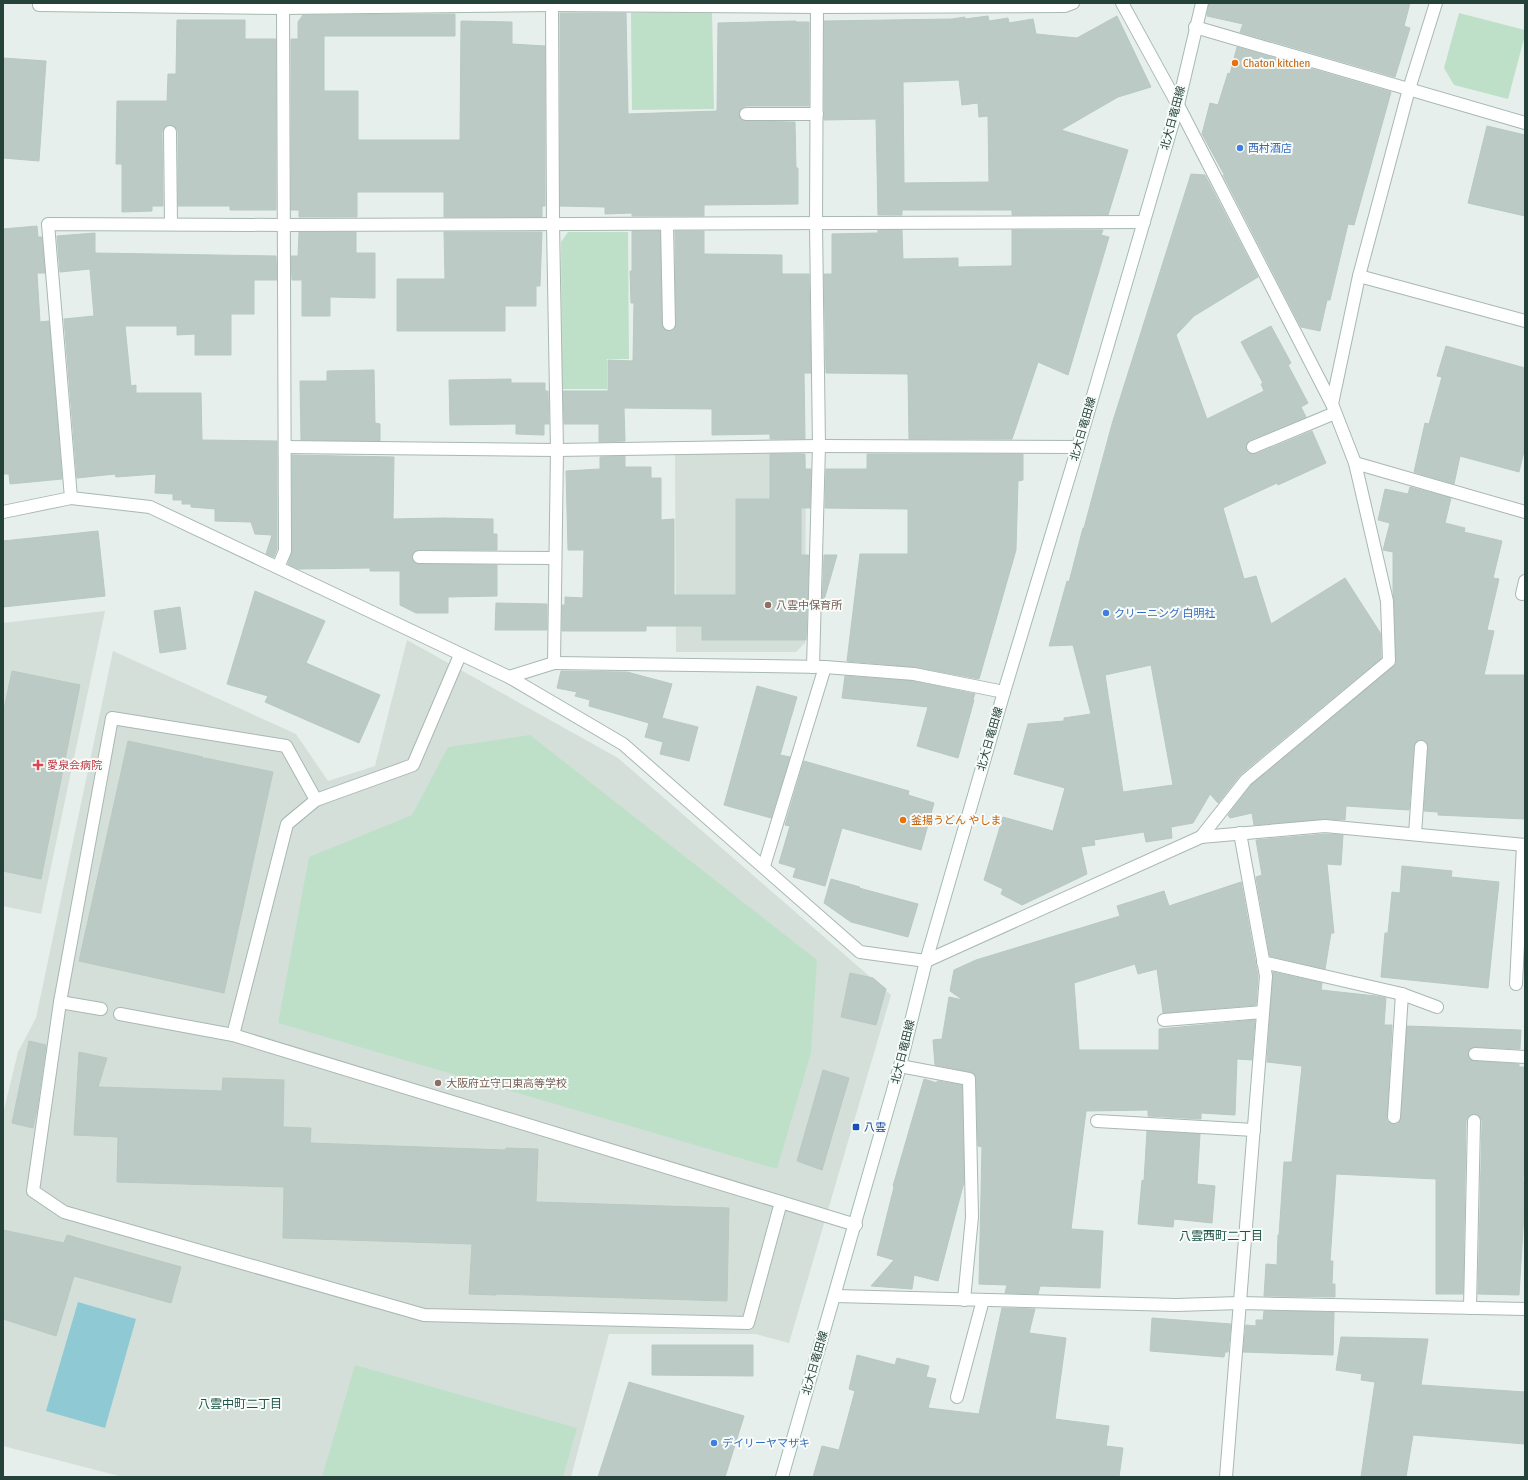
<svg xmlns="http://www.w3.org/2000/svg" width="1528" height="1480" font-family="'Fira Sans Condensed','Noto Sans JP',sans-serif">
<rect width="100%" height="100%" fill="#e6efeb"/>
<g fill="#d4dfda">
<path d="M 675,451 L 798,451 L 806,460 L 805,643 L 796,652 L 676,652 Z"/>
<path d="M 105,611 L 41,914 L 3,906 L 3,623 Z"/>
<path d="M 407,640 L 618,758 L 891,995 L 789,1343 L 756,1334 L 609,1334 L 571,1477 L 123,1477 L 3,1446 L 3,1114 L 18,1052 L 36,1018 L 113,651 L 296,734 L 328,781 L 375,766 Z"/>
</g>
<g fill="#bfe0c8">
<path d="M 712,12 L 714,109 L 632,110 L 631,13 Z"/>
<path d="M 1459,13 L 1525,30 L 1525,35 L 1508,99 L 1454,85 L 1444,68 Z"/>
<path d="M 568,232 L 628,232 L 629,359 L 607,359 L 607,389 L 562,389 L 561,242 Z"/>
<path d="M 530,735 L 817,960 L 811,1053 L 777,1169 L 278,1023 L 309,857 L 412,815 L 448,747 Z"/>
<path d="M 355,1365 L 577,1428 L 563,1477 L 322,1477 Z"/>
</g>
<path fill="#8ec9d4" d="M 78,1302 L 136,1319 L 105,1428 L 46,1411 Z"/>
<g fill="#bbcac4" stroke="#b8c9c2" fill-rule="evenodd">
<path d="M 1209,3 L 1410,3 L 1404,26 L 1410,28 L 1395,77 L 1240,32 L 1243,24 L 1207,16 Z"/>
<path d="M 560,13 L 626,13 L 628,114 L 717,111 L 718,23 L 796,21 L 796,22 L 809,22 L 809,106 L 746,106 L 742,108 L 739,114 L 740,118 L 746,121 L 795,122 L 796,168 L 798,168 L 798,204 L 704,205 L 704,216 L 632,216 L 632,213 L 605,214 L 605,207 L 560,206 Z"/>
<path d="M 455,14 L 455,36 L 324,36 L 324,91 L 358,91 L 358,140 L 460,140 L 461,21 L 512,22 L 512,44 L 545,46 L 545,206 L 542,206 L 542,217 L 444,217 L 444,192 L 357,192 L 357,217 L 299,217 L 299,210 L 291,210 L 291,39 L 298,39 L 298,22 L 303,15 Z"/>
<path d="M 988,16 L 989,21 L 1008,18 L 1009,23 L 1033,19 L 1036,34 L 1077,38 L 1117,16 L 1151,87 L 1118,97 L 1061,130 L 1128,150 L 1108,215 L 1012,215 L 1012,210 L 902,210 L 902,215 L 878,215 L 876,119 L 824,120 L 824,21 L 952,19 L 965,17 L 965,19 ZM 959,80 L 962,105 L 978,103 L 979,117 L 988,116 L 989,182 L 904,183 L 903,82 Z"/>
<path d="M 177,20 L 245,20 L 245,39 L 276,39 L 276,210 L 230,210 L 230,206 L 178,206 L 178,132 L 176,128 L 170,125 L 166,126 L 162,132 L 163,206 L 152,206 L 152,211 L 122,212 L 122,164 L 116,164 L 117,101 L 167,101 L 168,74 L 176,74 Z"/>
<path d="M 1237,47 L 1391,92 L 1354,225 L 1348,224 L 1330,300 L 1327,300 L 1320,331 L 1301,327 L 1223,175 L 1225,176 L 1202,134 L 1210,103 L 1218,105 L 1228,73 L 1230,74 Z"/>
<path d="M 3,58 L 46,61 L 39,161 L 3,158 Z"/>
<path d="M 1487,126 L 1525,135 L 1525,216 L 1468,203 Z"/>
<path d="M 1191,174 L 1205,175 L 1258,277 L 1194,316 L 1176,335 L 1207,419 L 1264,391 L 1261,384 L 1263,383 L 1241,342 L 1271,326 L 1291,363 L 1288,365 L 1308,403 L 1301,407 L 1306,417 L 1250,440 L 1247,443 L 1246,449 L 1249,453 L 1256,454 L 1312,431 L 1326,463 L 1278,485 L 1277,483 L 1223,508 L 1244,579 L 1256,576 L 1271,624 L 1345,578 L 1381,634 L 1381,658 L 1241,774 L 1218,803 L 1210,794 L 1193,823 L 1171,827 L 1172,838 L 1146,842 L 1144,832 L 1094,840 L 1095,845 L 1081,847 L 1087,874 L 1022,905 L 1001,894 L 1003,889 L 984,880 L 1003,817 L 1053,831 L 1065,788 L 1014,774 L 1028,724 L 1064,721 L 1064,718 L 1091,714 L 1073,645 L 1049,646 L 1067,581 L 1069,582 L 1083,528 L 1084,528 L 1112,424 ZM 1151,665 L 1173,785 L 1123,792 L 1105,675 Z"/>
<path d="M 37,226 L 38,237 L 42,237 L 45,273 L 37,273 L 40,322 L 49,321 L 62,479 L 10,484 L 9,474 L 3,474 L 3,229 Z"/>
<path d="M 878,230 L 902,230 L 903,259 L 958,258 L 958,267 L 1012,266 L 1012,230 L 1103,230 L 1101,235 L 1109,237 L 1068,375 L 1038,362 L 1012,439 L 909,439 L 908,374 L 826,373 L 824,274 L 832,274 L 832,234 L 878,233 Z"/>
<path d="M 632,231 L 660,231 L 662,324 L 663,328 L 669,331 L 673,330 L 676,324 L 675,231 L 704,231 L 704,254 L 782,255 L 782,274 L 809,274 L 811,373 L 804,373 L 805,439 L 770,439 L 770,434 L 712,435 L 712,409 L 624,408 L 625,441 L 599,442 L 599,424 L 564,424 L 563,391 L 608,391 L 608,360 L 633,361 L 634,303 L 631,303 L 630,271 L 632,271 Z"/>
<path d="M 299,232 L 356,232 L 356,253 L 375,253 L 375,298 L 330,297 L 330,316 L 302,316 L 302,280 L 292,280 L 291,256 L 298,256 Z"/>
<path d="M 444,232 L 542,232 L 540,286 L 536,286 L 536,306 L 505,306 L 505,331 L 397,331 L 397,279 L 445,279 Z"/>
<path d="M 95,233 L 95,253 L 276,256 L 277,280 L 254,280 L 254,314 L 231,314 L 231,355 L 195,355 L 195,334 L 177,335 L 177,326 L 125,326 L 131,386 L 136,385 L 136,393 L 201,393 L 202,440 L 277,441 L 277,549 L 274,557 L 266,554 L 272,535 L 255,534 L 251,522 L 215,521 L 215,509 L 191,507 L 191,504 L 182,504 L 182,500 L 173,500 L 173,494 L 155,493 L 156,474 L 116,477 L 115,474 L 77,478 L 64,319 L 94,316 L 90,269 L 60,272 L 57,236 Z"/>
<path d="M 1446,346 L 1525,368 L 1525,447 L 1519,472 L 1460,456 L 1454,484 L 1414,472 L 1425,423 L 1429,424 L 1442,377 L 1437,376 Z"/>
<path d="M 374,370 L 375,423 L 380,424 L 380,441 L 301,440 L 300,381 L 327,381 L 327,371 Z"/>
<path d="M 511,379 L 511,383 L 545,383 L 545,391 L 548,391 L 549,424 L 544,424 L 544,435 L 516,434 L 516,424 L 450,425 L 449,380 Z"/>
<path d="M 770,454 L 805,454 L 805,469 L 811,469 L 810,508 L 801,508 L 801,555 L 809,555 L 806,640 L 702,640 L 702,626 L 646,626 L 646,631 L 562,631 L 562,605 L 565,605 L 565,597 L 583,598 L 584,550 L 568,550 L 566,471 L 600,469 L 600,457 L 625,456 L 625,467 L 651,467 L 651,478 L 661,478 L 661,520 L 674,519 L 674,595 L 736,595 L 736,499 L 770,499 Z"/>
<path d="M 867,454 L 1023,454 L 1023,480 L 1018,481 L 1016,550 L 979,679 L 915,667 L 847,661 L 860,554 L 908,554 L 908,509 L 825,508 L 826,469 L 867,469 Z"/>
<path d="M 292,455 L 394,457 L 393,519 L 443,518 L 493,519 L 493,534 L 497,534 L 497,550 L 419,550 L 413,553 L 412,557 L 415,563 L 419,564 L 497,565 L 497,596 L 448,597 L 448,613 L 416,613 L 400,605 L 400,571 L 370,571 L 370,568 L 298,569 L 288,564 L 292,551 Z"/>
<path d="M 1410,487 L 1451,498 L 1445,523 L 1465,528 L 1464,532 L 1502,541 L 1493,578 L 1499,579 L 1487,630 L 1494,631 L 1484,675 L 1525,675 L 1525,819 L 1438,815 L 1438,812 L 1424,811 L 1428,748 L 1425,741 L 1421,740 L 1415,743 L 1414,746 L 1409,810 L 1346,806 L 1345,820 L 1324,819 L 1254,825 L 1252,813 L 1230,818 L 1228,815 L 1251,785 L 1396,664 L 1394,601 L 1393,592 L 1393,552 L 1383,550 L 1390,523 L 1378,520 L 1385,489 L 1408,494 Z"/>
<path d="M 98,531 L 105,596 L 3,607 L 3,541 Z"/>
<path d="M 824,555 L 837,555 L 822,607 Z"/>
<path d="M 255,591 L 325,621 L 306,663 L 380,695 L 359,743 L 265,702 L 268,696 L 227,684 Z"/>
<path d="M 496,603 L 547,604 L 547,630 L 495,630 Z"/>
<path d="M 180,607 L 186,649 L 160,653 L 154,611 Z"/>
<path d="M 12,671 L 80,685 L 41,879 L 3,871 L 3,714 Z"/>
<path d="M 561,671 L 627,672 L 672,684 L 662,718 L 698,727 L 689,761 L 660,754 L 663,742 L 645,737 L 649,723 L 589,706 L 590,700 L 575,696 L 577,692 L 557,688 Z"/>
<path d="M 845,676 L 913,681 L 975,694 L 973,699 L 974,700 L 958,758 L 917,746 L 928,707 L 842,698 Z"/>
<path d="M 757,686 L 797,697 L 780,755 L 790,757 L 771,818 L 724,805 Z"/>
<path d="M 128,741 L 203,757 L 204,761 L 205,758 L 273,772 L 224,993 L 79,961 Z"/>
<path d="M 804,761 L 909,791 L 908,795 L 934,803 L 921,850 L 842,828 L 825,886 L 793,877 L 796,868 L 779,863 L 790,826 L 785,825 Z"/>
<path d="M 1325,834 L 1343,835 L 1341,865 L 1327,864 L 1334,933 L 1331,933 L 1325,969 L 1270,956 L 1256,877 L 1262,875 L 1256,840 Z"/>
<path d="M 1402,866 L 1452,871 L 1451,877 L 1499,882 L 1488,988 L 1381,977 L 1385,933 L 1388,933 L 1392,892 L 1400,893 Z"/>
<path d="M 831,879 L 860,887 L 859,888 L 918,904 L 908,937 L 851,922 L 824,903 Z"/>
<path d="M 1241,882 L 1258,976 L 1256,1005 L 1163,1013 L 1157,969 L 1138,974 L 1135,964 L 1074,983 L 1079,1050 L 1159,1050 L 1159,1029 L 1255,1020 L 1252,1060 L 1237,1059 L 1235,1115 L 1201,1113 L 1201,1119 L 1148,1116 L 1148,1110 L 1086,1111 L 1071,1229 L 1103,1231 L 1100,1288 L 1040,1286 L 1038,1294 L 1005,1293 L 1007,1285 L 979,1284 L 982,1147 L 978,1146 L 976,1078 L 975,1075 L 971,1072 L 935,1065 L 933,1040 L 942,1039 L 949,997 L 963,1000 L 950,991 L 954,970 L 976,960 L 1120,916 L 1117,906 L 1164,891 L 1169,906 Z"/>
<path d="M 1273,972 L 1322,983 L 1321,990 L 1376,996 L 1386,998 L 1384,1025 L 1392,1025 L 1387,1117 L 1387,1121 L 1393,1124 L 1398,1124 L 1401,1117 L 1407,1026 L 1521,1030 L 1520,1049 L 1475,1047 L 1469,1050 L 1468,1054 L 1469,1058 L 1474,1061 L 1519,1064 L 1519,1067 L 1525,1067 L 1525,1146 L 1523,1181 L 1525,1181 L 1525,1197 L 1519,1295 L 1478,1294 L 1482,1121 L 1478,1115 L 1474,1114 L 1468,1117 L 1466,1121 L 1463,1294 L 1436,1294 L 1436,1179 L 1336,1174 L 1330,1261 L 1333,1261 L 1332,1284 L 1335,1284 L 1335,1297 L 1264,1296 L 1266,1264 L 1277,1265 L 1278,1235 L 1279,1235 L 1284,1162 L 1292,1162 L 1302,1066 L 1267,1062 Z"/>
<path d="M 850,973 L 873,978 L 886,989 L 876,1025 L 841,1017 Z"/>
<path d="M 29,1041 L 46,1045 L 37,1109 L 33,1128 L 12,1123 Z"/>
<path d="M 79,1052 L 107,1058 L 98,1087 L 222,1091 L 223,1078 L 284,1080 L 283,1127 L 311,1128 L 310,1143 L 506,1150 L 506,1148 L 538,1149 L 536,1202 L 729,1208 L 727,1301 L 496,1294 L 496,1295 L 469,1294 L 472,1244 L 283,1238 L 284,1187 L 117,1182 L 118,1137 L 74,1135 Z"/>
<path d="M 823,1070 L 849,1078 L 822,1170 L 797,1161 Z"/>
<path d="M 924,1079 L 937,1083 L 937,1081 L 962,1085 L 964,1182 L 938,1281 L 914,1275 L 912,1289 L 871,1286 L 894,1260 L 877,1255 L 894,1187 L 893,1186 Z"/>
<path d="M 1147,1131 L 1200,1134 L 1197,1184 L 1215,1186 L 1212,1223 L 1174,1219 L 1173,1227 L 1138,1224 L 1142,1180 L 1144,1181 Z"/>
<path d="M 3,1230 L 64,1243 L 67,1235 L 181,1267 L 171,1303 L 74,1276 L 56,1336 L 3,1319 Z"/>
<path d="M 1002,1308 L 1035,1309 L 1029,1333 L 1066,1338 L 1055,1419 L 1109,1426 L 1106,1446 L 1123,1448 L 1119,1477 L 813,1477 L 822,1446 L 839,1450 L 855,1391 L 849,1389 L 857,1355 L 895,1365 L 897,1358 L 929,1366 L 926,1377 L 936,1379 L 928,1408 L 979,1414 Z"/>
<path d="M 1264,1311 L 1334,1312 L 1333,1355 L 1243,1352 L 1246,1325 L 1256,1326 L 1256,1320 L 1263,1320 Z"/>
<path d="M 1152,1318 L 1231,1324 L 1228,1352 L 1225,1352 L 1224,1357 L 1150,1351 Z"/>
<path d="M 1341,1337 L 1428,1339 L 1421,1385 L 1525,1392 L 1525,1444 L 1413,1435 L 1406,1477 L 1361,1477 L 1375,1382 L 1361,1380 L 1362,1374 L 1336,1370 Z"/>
<path d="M 652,1345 L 753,1345 L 753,1376 L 652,1375 Z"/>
<path d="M 629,1382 L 744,1416 L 725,1477 L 598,1477 Z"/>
</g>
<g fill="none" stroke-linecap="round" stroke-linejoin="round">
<defs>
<g id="lane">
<path d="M 39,5 L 283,8"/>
<path d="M 746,114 L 817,114"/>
<path d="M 170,132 L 171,224"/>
<path d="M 667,224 L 669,324"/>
<path d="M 1253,447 L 1335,413"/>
<path d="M 419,557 L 555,558"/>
<path d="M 316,800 L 286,746 L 112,718 L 60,1002 L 33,1191 L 64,1212 L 424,1315 L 748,1323 L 781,1202"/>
<path d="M 1415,834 L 1421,747"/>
<path d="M 1263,962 L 1402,994 L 1437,1007"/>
<path d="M 1516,984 L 1523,845"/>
<path d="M 60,1002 L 101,1009"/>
<path d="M 120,1014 L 233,1035 L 856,1225"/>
<path d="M 1164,1020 L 1263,1012"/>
<path d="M 233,1035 L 287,824 L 316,800 L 413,765 L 460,655"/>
<path d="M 1475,1054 L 1525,1057"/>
<path d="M 1394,1117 L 1402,994"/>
<path d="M 1097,1121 L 1254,1130"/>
<path d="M 1470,1308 L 1474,1121"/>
<path d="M 957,1397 L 983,1300"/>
</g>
<g id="street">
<path d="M 1122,3 L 1178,105 L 1332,404 L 1355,463 L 1387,601 L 1389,661 L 1246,780 L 1201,837"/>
<path d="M 283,8 L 552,5 L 817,7 L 1065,6 L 1073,3"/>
<path d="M 1195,27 L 1525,123"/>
<path d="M 1359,276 L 1525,321"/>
<path d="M 1332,404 L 1359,276 L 1409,89 L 1436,3"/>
<path d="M 285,447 L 557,450 L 819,446 L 1078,447"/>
<path d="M 1355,463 L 1525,512"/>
<path d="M 71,498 L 48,224 L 284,225 L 1144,222"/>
<path d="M 3,512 L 71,498 L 150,507 L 509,677 L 623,744 L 860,952 L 926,961 L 1201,837 L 1325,826 L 1525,845"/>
<path d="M 278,567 L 285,551 L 283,3"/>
<path d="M 1522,594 L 1525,581"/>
<path d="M 554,663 L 825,667 L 914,674 L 1004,692"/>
<path d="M 813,667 L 819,446 L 816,224 L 817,3"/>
<path d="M 509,677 L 554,663 L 557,450 L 553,224 L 552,3"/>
<path d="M 764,866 L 825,667"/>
<path d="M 900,1066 L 969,1079 L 972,1217 L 964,1300"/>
<path d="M 835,1296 L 1176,1305 L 1240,1303 L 1525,1309"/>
<path d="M 1226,1477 L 1266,976 L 1240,833"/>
</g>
<path id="secondary" d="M 782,1477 L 900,1066 L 926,961 L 1004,692 L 1078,447 L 1178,105 L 1202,3"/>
</defs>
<use href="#lane" stroke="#a8b8b2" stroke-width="14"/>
<use href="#street" stroke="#a8b8b2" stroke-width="14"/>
<use href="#secondary" stroke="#a4bbb3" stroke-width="14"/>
<use href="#lane" stroke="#fff" stroke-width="12"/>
<use href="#street" stroke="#fff" stroke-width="12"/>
<use href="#secondary" stroke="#fff" stroke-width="12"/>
</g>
<g fill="#e8710a" stroke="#f7fbf9" stroke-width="1.5">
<circle cx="1235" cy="63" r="4"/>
<circle cx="903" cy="820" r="4"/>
</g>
<g fill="#3f7fe0" stroke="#f7fbf9" stroke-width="1.5">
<circle cx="1240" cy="148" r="4"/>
<circle cx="1106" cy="613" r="4"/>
<circle cx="714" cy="1443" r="4"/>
</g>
<g fill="#8d6e63" stroke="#f7fbf9" stroke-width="1.5">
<circle cx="768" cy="605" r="4"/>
<circle cx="438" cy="1083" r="4"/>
</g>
<path fill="#e0444e" stroke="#f7fbf9" stroke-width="1.5" d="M36 759h4v4h4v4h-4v4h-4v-4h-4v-4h4z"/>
<rect fill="#1a4fb4" stroke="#f7fbf9" stroke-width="1.5" x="852" y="1123" width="8" height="8" rx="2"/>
<g text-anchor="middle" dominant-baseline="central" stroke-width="4" stroke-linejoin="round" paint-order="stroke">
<g font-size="11" fill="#c56008" stroke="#f7fbf9" text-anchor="start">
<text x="1243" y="63">Chaton kitchen</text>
<text x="911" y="820">釜揚うどん やしま</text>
</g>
<g font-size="11" fill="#24423a" stroke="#f7fbf9">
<text transform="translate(1173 118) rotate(-75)">北大日竜田線</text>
<text transform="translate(1083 429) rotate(-74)">北大日竜田線</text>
<text transform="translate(990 739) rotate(-74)">北大日竜田線</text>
<text transform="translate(903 1052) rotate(-76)">北大日竜田線</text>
<text transform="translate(815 1363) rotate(-74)">北大日竜田線</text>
</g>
<g font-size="11" fill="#366cbe" stroke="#f7fbf9" text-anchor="start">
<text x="1248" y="148">西村酒店</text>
<text x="1114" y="613">クリーニング 白明社</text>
<text x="722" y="1443">デイリーヤマザキ</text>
</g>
<g font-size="11" fill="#785e54" stroke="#f7fbf9" text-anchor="start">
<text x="776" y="605">八雲中保育所</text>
<text x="446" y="1083">大阪府立守口東高等学校</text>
</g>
<g font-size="11" fill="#be3a42" stroke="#f7fbf9" text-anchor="start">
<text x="47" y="765">愛泉会病院</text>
</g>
<g font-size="11" fill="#164399" stroke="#f7fbf9" text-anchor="start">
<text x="864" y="1127">八雲</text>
</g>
<g font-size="12" fill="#1f5548" stroke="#f7fbf9">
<text x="1221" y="1236">八雲西町二丁目</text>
<text x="240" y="1404">八雲中町二丁目</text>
</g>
</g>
<rect width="1528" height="1480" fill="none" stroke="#24423a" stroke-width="8"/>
</svg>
